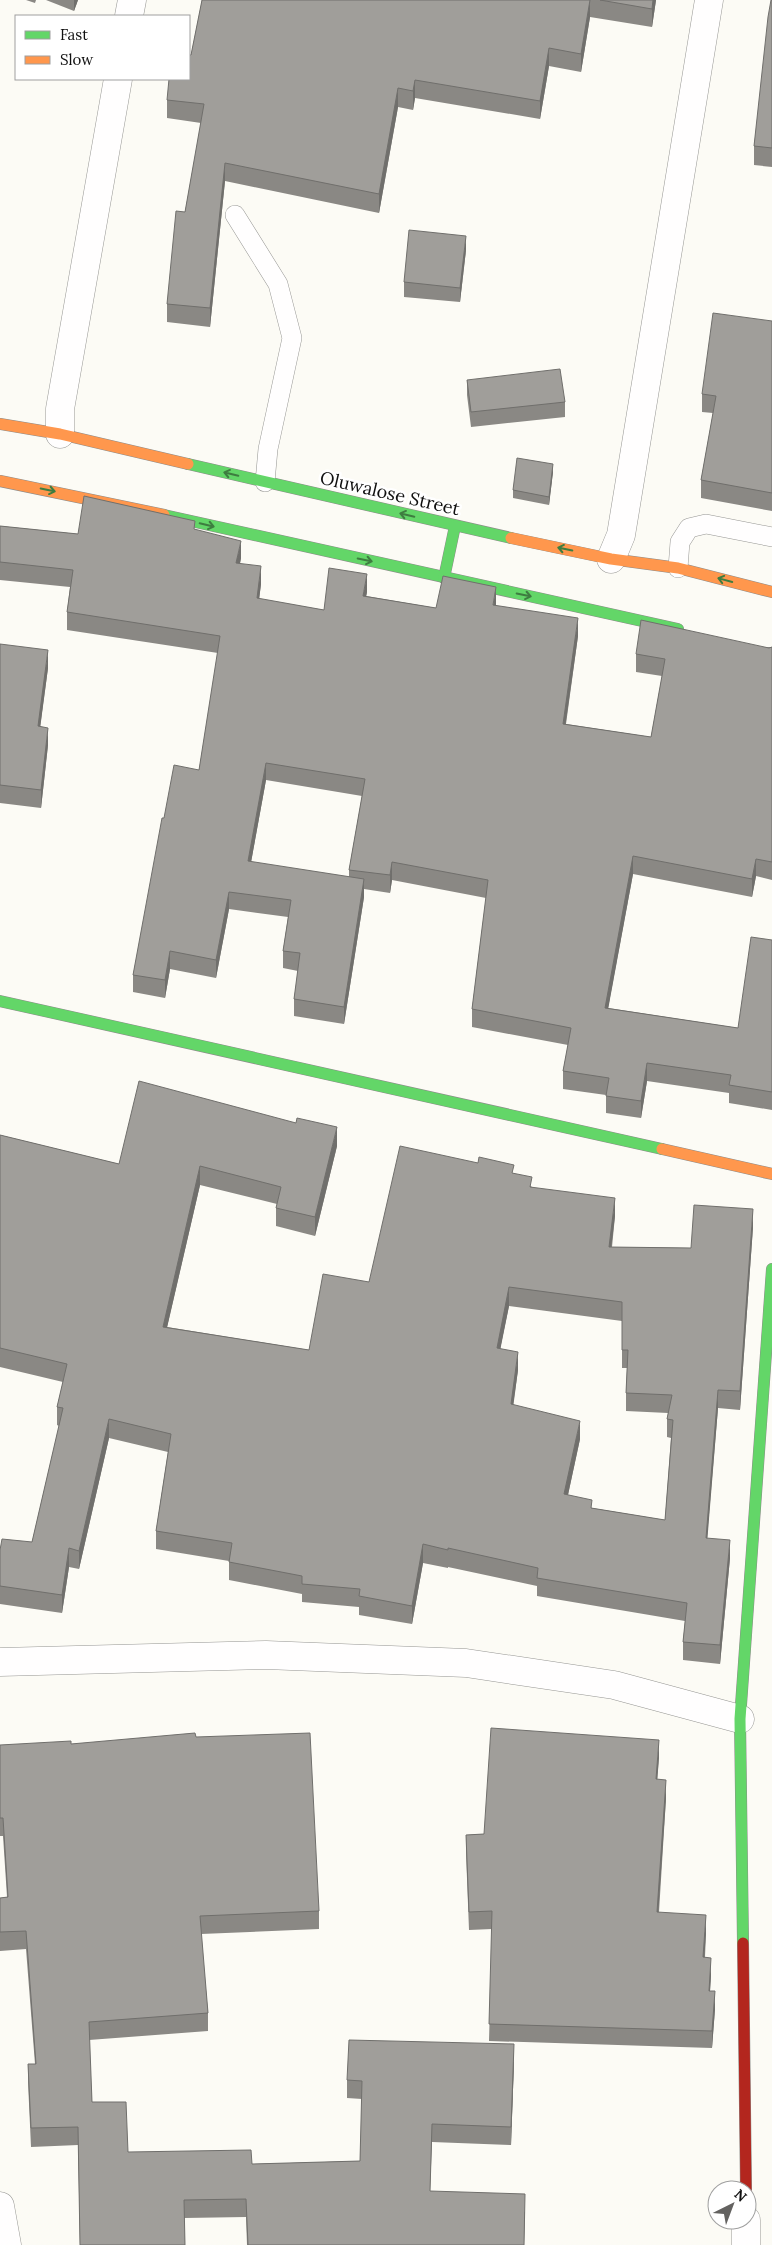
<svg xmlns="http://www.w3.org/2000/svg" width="772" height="2245" font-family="Lora,serif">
<rect width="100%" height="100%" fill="#fcfbf5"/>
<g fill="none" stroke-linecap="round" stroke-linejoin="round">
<defs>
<g id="lane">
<path d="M 235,215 L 278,284 L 292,338 L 268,449 L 265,482"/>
<path d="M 678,568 L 680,542 L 689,528 L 706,524 L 772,537"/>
</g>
<g id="street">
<path d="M 129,16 L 132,0"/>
<path d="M 60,434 L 60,409 L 118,79"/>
<path d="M 611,559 L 621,535 L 709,0"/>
<path d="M 0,1662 L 266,1655 L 466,1663 L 614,1685 L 740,1719"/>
<path d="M 0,2206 L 7,2245"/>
<path d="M 746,2220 L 746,2245"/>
</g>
<g id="fast">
<path d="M 188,464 L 511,538"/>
<path d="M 164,515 L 678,629"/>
<path d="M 444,578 L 455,526"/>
<path d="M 0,1001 L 662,1149"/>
<path d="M 743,1943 L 740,1719 L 772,1269"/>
</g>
<g id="slow">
<path d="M 0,424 L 60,434 L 188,464"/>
<path d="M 0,481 L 164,515"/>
<path d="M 511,538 L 611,559 L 678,568 L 772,592"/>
<path d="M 662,1149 L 772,1174"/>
</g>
<path id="jam" d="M 743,1943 L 746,2190"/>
</defs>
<use href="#lane" stroke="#969693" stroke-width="20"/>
<use href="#street" stroke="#969693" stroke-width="29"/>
<use href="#fast" stroke="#8d8c8a" stroke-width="12"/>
<use href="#slow" stroke="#8d8c8a" stroke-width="12"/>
<use href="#jam" stroke="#8d8c8a" stroke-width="12"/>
<use href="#lane" stroke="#fffefe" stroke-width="19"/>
<use href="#street" stroke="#fffefe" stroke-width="28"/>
<use href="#fast" stroke="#63d668" stroke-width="11"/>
<use href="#slow" stroke="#ff974d" stroke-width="11"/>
<use href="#jam" stroke="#b3261e" stroke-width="11"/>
</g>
<g fill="#8a8884" fill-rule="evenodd">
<path d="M 26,0 L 36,0 L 35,3 Z"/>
<path d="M 46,0 L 78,0 L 74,11 Z"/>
<path d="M 202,0 L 656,0 L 652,27 L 590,17 L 581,72 L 549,66 L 540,119 L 415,98 L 413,110 L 398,107 L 379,213 L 225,181 L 210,327 L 167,322 L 167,304 L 185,212 L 201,123 L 167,118 L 167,100 L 191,55 Z"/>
<path d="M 772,0 L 772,167 L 754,165 L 754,146 Z"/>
<path d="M 466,250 L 460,302 L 404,297 L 404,282 Z"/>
<path d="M 772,321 L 772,511 L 701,498 L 701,480 L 713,413 L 702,412 L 702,394 Z"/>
<path d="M 467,380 L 565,402 L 565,417 L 471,427 L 467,395 Z"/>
<path d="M 553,472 L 549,505 L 513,498 L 513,490 Z"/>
<path d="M 0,526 L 78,534 L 195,529 L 241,558 L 240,564 L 261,584 L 259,599 L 324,610 L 367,592 L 366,596 L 436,608 L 496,606 L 578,636 L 566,724 L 651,737 L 662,676 L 636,672 L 636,654 L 772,647 L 772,880 L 756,876 L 752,897 L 633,874 L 608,1008 L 738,1028 L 772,940 L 772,1110 L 729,1103 L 729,1093 L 647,1081 L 641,1118 L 606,1113 L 606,1095 L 563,1089 L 563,1071 L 568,1045 L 472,1027 L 472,1009 L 486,898 L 392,880 L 390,893 L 364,889 L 364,897 L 344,1024 L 294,1016 L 294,999 L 298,971 L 283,968 L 283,951 L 288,917 L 229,909 L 216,978 L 170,969 L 165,998 L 133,992 L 133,975 L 164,818 L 199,770 L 218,653 L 67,630 L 67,612 L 70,587 L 0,580 ZM 266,780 L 362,796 L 349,870 L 349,877 L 251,862 Z"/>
<path d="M 0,644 L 48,668 L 40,727 L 48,745 L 41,808 L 0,803 Z"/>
<path d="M 0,1135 L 119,1164 L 337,1146 L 315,1236 L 276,1226 L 276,1208 L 277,1204 L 200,1185 L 167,1327 L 309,1350 L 369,1282 L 514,1173 L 532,1187 L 615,1216 L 612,1247 L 691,1248 L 753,1227 L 740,1410 L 718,1408 L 707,1538 L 730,1558 L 720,1664 L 683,1660 L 683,1642 L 685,1621 L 537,1596 L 537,1586 L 448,1567 L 448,1568 L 423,1563 L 412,1624 L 359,1615 L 359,1607 L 302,1602 L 302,1594 L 229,1580 L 229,1561 L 156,1549 L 156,1531 L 168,1452 L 109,1438 L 79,1569 L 69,1567 L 62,1613 L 0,1604 L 0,1550 L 32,1542 L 59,1426 L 57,1425 L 57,1407 L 63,1382 L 0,1367 ZM 509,1306 L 622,1321 L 622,1368 L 627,1368 L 626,1393 L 626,1411 L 668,1413 L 667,1419 L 667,1437 L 671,1438 L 665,1520 L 592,1508 L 568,1495 L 580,1439 L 513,1405 L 518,1370 L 500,1349 Z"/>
<path d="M 196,1737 L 319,1911 L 319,1929 L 201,1934 L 208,2013 L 208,2031 L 89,2040 L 92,2102 L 128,2152 L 252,2164 L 360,2161 L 362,2099 L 347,2098 L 347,2080 L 514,2062 L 511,2145 L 432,2142 L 430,2191 L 525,2212 L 524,2245 L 247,2245 L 246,2217 L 184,2218 L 185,2245 L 80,2245 L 78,2145 L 31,2147 L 28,2082 L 28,2064 L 35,2064 L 26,1949 L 0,1951 L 0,1898 L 7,1897 L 3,1836 L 0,1836 L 0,1745 L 71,1744 Z"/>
<path d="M 659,1757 L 657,1780 L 666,1798 L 659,1912 L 706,1933 L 705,1957 L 711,1975 L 710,1991 L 715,2009 L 712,2048 L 489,2041 L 492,1929 L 469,1930 L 466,1853 L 466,1835 L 484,1834 Z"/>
</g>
<g fill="#706f6c">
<path d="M 74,0 L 78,0 L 74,11 Z"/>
<path d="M 590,0 L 590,17 L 581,72 L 581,54 Z"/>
<path d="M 653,0 L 656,0 L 652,27 L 652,9 Z"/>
<path d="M 549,48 L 549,66 L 540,119 L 540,101 Z"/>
<path d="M 415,80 L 415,98 L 413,110 L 413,91 Z"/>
<path d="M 398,88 L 398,107 L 379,213 L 379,194 Z"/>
<path d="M 225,163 L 225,181 L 210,327 L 210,308 Z"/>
<path d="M 466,236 L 466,250 L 460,302 L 460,288 Z"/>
<path d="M 553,464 L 553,472 L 549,505 L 549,497 Z"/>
<path d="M 241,541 L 241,558 L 236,581 L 236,563 Z"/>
<path d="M 261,566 L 261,584 L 257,616 L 257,598 Z"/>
<path d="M 367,574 L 367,592 L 363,613 L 363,596 Z"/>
<path d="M 496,587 L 496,605 L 493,623 L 493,605 Z"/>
<path d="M 578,618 L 578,636 L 563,742 L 563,724 Z"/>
<path d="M 48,650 L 48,668 L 38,744 L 38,726 Z"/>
<path d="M 48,728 L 48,745 L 41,808 L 41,790 Z"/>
<path d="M 266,763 L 266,780 L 248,879 L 248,861 Z"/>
<path d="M 633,856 L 633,874 L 605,1026 L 605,1008 Z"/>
<path d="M 756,859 L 756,876 L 752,897 L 752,879 Z"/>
<path d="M 392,862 L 392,880 L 390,893 L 390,875 Z"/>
<path d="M 364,879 L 364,897 L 344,1024 L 344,1007 Z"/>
<path d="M 229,892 L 229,909 L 216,978 L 216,960 Z"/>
<path d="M 170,951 L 170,969 L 165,998 L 165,980 Z"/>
<path d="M 647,1063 L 647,1081 L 641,1118 L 641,1101 Z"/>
<path d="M 337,1127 L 337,1146 L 315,1236 L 315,1217 Z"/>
<path d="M 200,1166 L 200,1185 L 163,1345 L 163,1327 Z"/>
<path d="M 615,1198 L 615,1216 L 609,1265 L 609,1247 Z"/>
<path d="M 753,1209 L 753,1227 L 740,1410 L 740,1391 Z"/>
<path d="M 509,1287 L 509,1306 L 497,1366 L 497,1348 Z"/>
<path d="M 518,1352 L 518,1370 L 511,1423 L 511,1404 Z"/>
<path d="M 718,1390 L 718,1408 L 706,1556 L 706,1538 Z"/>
<path d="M 109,1419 L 109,1438 L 79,1569 L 79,1551 Z"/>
<path d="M 580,1421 L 580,1439 L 564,1513 L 564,1494 Z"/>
<path d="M 730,1540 L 730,1558 L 720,1664 L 720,1645 Z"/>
<path d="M 423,1544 L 423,1563 L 412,1624 L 412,1606 Z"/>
<path d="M 69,1548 L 69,1567 L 62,1613 L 62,1595 Z"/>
<path d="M 659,1740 L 659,1757 L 656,1797 L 656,1779 Z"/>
<path d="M 666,1780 L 666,1798 L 657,1930 L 657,1912 Z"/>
<path d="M 706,1915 L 706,1933 L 703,1975 L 703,1957 Z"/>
<path d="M 711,1958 L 711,1975 L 709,2008 L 709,1991 Z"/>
<path d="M 715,1991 L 715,2009 L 712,2048 L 712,2031 Z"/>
<path d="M 514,2044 L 514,2062 L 511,2145 L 511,2127 Z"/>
</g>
<g fill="#a09e9a" stroke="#706f6c" fill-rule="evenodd">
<path d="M 202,0 L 590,0 L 581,54 L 549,48 L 540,101 L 415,80 L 413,91 L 398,88 L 379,194 L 225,163 L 210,308 L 167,304 L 176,211 L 185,212 L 204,104 L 167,100 L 169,79 L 189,79 L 189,55 L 191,55 Z"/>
<path d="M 600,0 L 653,0 L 652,9 Z"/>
<path d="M 771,0 L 772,0 L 772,148 L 754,146 L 768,17 Z"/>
<path d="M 409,230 L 466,236 L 460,288 L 404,282 Z"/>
<path d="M 713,313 L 772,321 L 772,493 L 701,480 L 716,396 L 702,394 Z"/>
<path d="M 560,369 L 565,402 L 471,412 L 467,380 Z"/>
<path d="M 517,458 L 553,464 L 549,497 L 513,490 Z"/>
<path d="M 84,496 L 195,521 L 194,529 L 241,541 L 236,563 L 261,566 L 257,598 L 324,610 L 329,568 L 367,574 L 363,596 L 436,608 L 443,576 L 496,587 L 493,605 L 578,618 L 563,724 L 651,737 L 665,659 L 636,654 L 641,620 L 769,648 L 772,647 L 772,862 L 756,859 L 752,879 L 633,856 L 605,1008 L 738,1028 L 751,937 L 772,940 L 772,1092 L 729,1085 L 731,1075 L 647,1063 L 641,1101 L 606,1096 L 609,1078 L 563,1071 L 571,1028 L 472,1009 L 488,880 L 392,862 L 390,875 L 349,870 L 365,779 L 266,763 L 248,861 L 364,879 L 344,1007 L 294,999 L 300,953 L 283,951 L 291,900 L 229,892 L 216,960 L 170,951 L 165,980 L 133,975 L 162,818 L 164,818 L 174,765 L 199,770 L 220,636 L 67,612 L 73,570 L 0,562 L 0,526 L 78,534 Z"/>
<path d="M 0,644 L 48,650 L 38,726 L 48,728 L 41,790 L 0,785 Z"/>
<path d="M 139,1081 L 296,1123 L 297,1118 L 337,1127 L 315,1217 L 276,1208 L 281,1187 L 200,1166 L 163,1327 L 309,1350 L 323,1274 L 369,1282 L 400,1146 L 478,1163 L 479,1157 L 514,1165 L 512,1173 L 532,1177 L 530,1187 L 615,1198 L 609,1247 L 691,1248 L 694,1205 L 753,1209 L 740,1391 L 718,1390 L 706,1538 L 730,1540 L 720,1645 L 683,1642 L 687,1603 L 537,1578 L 538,1568 L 448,1548 L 448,1550 L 423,1544 L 412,1606 L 359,1596 L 360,1589 L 302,1584 L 302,1576 L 229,1562 L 232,1543 L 156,1531 L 171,1434 L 109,1419 L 79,1551 L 69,1548 L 62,1595 L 0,1586 L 0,1550 L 2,1539 L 32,1542 L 63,1408 L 57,1407 L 67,1364 L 0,1348 L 0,1135 L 119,1164 ZM 509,1287 L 622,1302 L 622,1350 L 628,1350 L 626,1393 L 672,1395 L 667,1419 L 673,1420 L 665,1520 L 591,1508 L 592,1500 L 564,1494 L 580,1421 L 511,1404 L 518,1352 L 497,1348 Z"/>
<path d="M 491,1728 L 659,1740 L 656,1779 L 666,1780 L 657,1912 L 706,1915 L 703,1957 L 711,1958 L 709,1991 L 715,1991 L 712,2031 L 489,2024 L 492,1911 L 469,1912 L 466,1835 L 484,1834 Z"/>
<path d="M 195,1733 L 196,1737 L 310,1733 L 319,1911 L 200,1916 L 208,2013 L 89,2022 L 92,2102 L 126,2102 L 128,2152 L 251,2150 L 252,2164 L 360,2161 L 362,2081 L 347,2080 L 349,2040 L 514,2044 L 511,2127 L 432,2124 L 430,2191 L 525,2194 L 524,2245 L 248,2245 L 246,2199 L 184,2200 L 185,2245 L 80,2245 L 78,2127 L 31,2128 L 28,2064 L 36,2064 L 26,1931 L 0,1932 L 0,1898 L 8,1897 L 3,1818 L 0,1818 L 0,1745 L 71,1741 L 71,1744 Z"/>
</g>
<defs><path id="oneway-shaft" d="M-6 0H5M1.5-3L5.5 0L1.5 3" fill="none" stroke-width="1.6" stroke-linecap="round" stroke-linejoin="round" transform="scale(1.25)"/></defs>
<g stroke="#3e7d40">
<use href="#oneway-shaft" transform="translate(231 474) rotate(-167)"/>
<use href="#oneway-shaft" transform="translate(48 490) rotate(12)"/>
<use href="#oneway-shaft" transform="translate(407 515) rotate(-167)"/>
<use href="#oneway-shaft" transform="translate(207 525) rotate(13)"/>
<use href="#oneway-shaft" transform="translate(565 549) rotate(-168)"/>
<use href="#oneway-shaft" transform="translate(365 560) rotate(12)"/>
<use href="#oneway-shaft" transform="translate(725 580) rotate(-165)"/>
<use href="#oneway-shaft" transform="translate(524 595) rotate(12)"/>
</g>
<g text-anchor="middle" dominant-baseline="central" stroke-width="5" stroke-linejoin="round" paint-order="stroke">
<g font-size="18" fill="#101010" stroke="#fff">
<text transform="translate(390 493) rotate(13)">Oluwalose Street</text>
</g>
</g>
<rect x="15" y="15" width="175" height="65" fill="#ffffff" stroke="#9f9f9f"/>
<rect x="25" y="31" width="25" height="8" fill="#63d668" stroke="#9f9f9f"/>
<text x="60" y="40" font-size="15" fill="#101010">Fast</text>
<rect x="25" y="56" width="25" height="8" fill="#ff974d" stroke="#9f9f9f"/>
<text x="60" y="65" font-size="15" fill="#101010">Slow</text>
<g transform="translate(732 2205) rotate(42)"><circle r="24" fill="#ffffff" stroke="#9f9f9f"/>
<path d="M0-4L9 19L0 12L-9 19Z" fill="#636260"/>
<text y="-8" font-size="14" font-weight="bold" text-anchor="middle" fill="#101010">N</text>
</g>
</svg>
